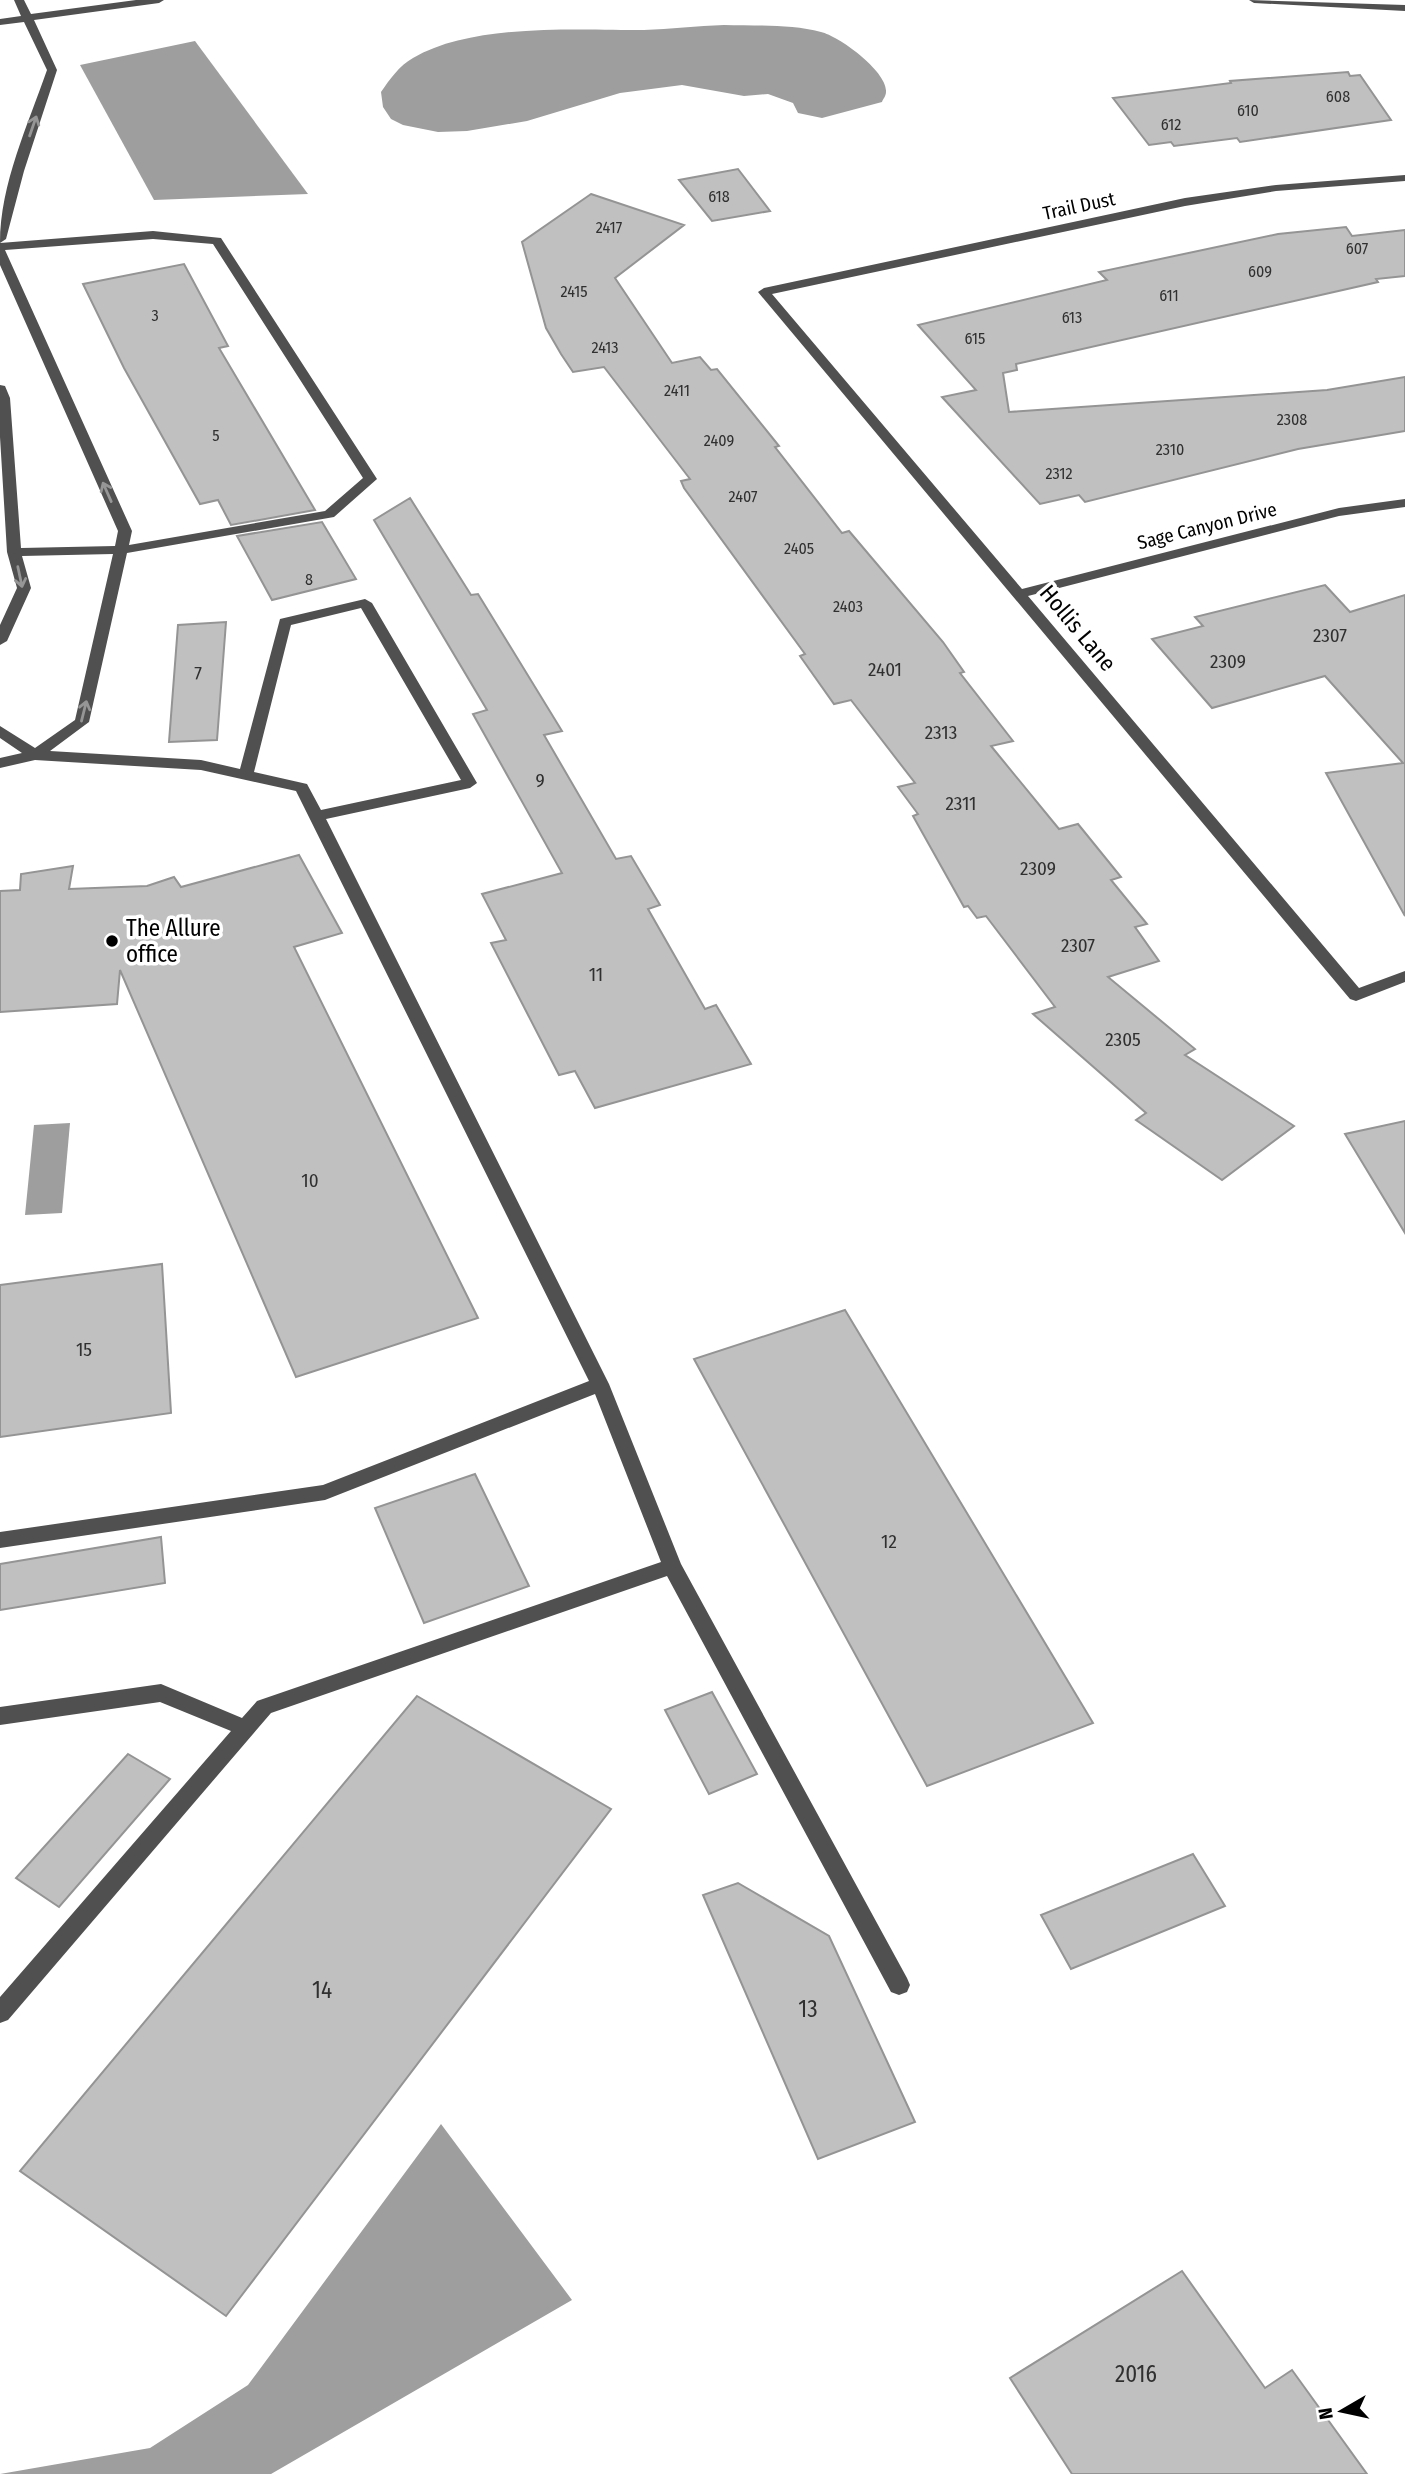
<svg xmlns="http://www.w3.org/2000/svg" width="1405" height="2474" font-family="'Fira Sans Condensed',sans-serif">
<rect width="100%" height="100%" fill="#fff"/>
<g fill="#9e9e9e">
<path d="M 724,25 C 755,26 791,24 821,32 C 839,36 888,72 886,92 C 886,96 883,99 882,102 L 822,118 L 798,113 L 793,103 L 768,94 L 744,96 L 682,85 L 620,93 L 527,121 L 467,131 L 438,132 L 403,125 L 391,119 L 383,107 L 381,92 C 390,79 399,66 413,58 C 473,23 576,30 644,30 C 670,29 697,26 724,25 Z"/>
<path d="M 195,41 L 308,194 L 154,200 L 80,65 Z"/>
<path d="M 70,1123 L 62,1213 L 25,1215 L 34,1125 Z"/>
<path d="M 441,2124 L 572,2300 L 271,2474 L 0,2474 L 150,2448 L 248,2385 Z"/>
</g>
<g fill="#c0c0c0" stroke="#949494" stroke-width="2">
<path d="M 1348,72 L 1350,76 L 1360,75 L 1391,120 L 1240,142 L 1237,138 L 1174,146 L 1171,142 L 1149,145 L 1113,98 L 1231,83 L 1230,81 Z"/>
<path d="M 738,169 L 770,211 L 712,221 L 679,180 Z"/>
<path d="M 591,194 L 684,225 L 615,278 L 672,363 L 700,357 L 711,370 L 717,369 L 779,446 L 775,447 L 842,533 L 849,531 L 943,642 L 964,672 L 960,673 L 1013,741 L 991,746 L 1059,829 L 1078,824 L 1121,877 L 1111,880 L 1147,924 L 1135,927 L 1159,961 L 1108,977 L 1195,1049 L 1185,1055 L 1294,1126 L 1222,1180 L 1136,1120 L 1146,1113 L 1033,1014 L 1055,1007 L 986,916 L 977,918 L 968,906 L 964,907 L 913,816 L 918,814 L 898,787 L 915,783 L 851,700 L 834,704 L 800,656 L 805,654 L 684,488 L 681,481 L 690,479 L 604,367 L 573,372 L 561,354 L 546,328 L 522,242 Z"/>
<path d="M 1346,227 L 1352,236 L 1405,230 L 1405,276 L 1376,279 L 1378,282 L 1016,364 L 1017,370 L 1003,373 L 1009,412 L 1327,390 L 1405,377 L 1405,431 L 1298,449 L 1085,502 L 1079,495 L 1040,504 L 942,397 L 976,390 L 918,325 L 1107,280 L 1099,272 L 1278,234 Z"/>
<path d="M 184,264 L 228,346 L 219,348 L 315,510 L 231,525 L 218,500 L 200,504 L 124,368 L 83,284 Z"/>
<path d="M 410,498 L 471,595 L 478,594 L 562,731 L 544,735 L 616,859 L 631,856 L 660,905 L 648,909 L 705,1009 L 716,1005 L 751,1064 L 595,1108 L 575,1071 L 559,1075 L 491,943 L 506,940 L 482,894 L 562,873 L 473,714 L 487,710 L 374,520 Z"/>
<path d="M 322,522 L 356,579 L 272,600 L 237,536 Z"/>
<path d="M 1325,585 L 1350,612 L 1405,595 L 1405,916 L 1326,773 L 1403,763 L 1325,676 L 1212,708 L 1152,639 L 1203,626 L 1195,617 Z"/>
<path d="M 226,622 L 217,740 L 169,742 L 178,625 Z"/>
<path d="M 299,855 L 342,933 L 294,947 L 478,1318 L 296,1377 L 120,970 L 117,1004 L 0,1012 L 0,891 L 20,890 L 21,874 L 73,866 L 69,889 L 147,886 L 174,877 L 181,887 Z"/>
<path d="M 1405,1121 L 1405,1233 L 1345,1134 Z"/>
<path d="M 162,1264 L 171,1413 L 0,1437 L 0,1285 Z"/>
<path d="M 845,1310 L 1093,1723 L 927,1786 L 694,1359 Z"/>
<path d="M 475,1474 L 529,1586 L 424,1623 L 375,1508 Z"/>
<path d="M 161,1537 L 165,1583 L 0,1610 L 0,1564 Z"/>
<path d="M 712,1692 L 757,1774 L 709,1794 L 665,1710 Z"/>
<path d="M 417,1696 L 611,1809 L 226,2316 L 20,2171 Z"/>
<path d="M 128,1754 L 170,1779 L 59,1907 L 16,1878 Z"/>
<path d="M 1193,1854 L 1225,1906 L 1071,1969 L 1041,1915 Z"/>
<path d="M 738,1883 L 829,1936 L 915,2122 L 818,2159 L 703,1895 Z"/>
<path d="M 1182,2271 L 1265,2388 L 1292,2370 L 1367,2474 L 1072,2474 L 1010,2378 Z"/>
</g>
<g fill="none" stroke-linecap="round" stroke-linejoin="round">
<g fill="#505050" fill-rule="evenodd">
<path d="M 14,0 L 24,0 L 31,14 L 136,0 L 164,0 L 159,3 L 34,20 L 57,70 L 24,171 L 6,239 L 0,243 C 0,184 28,125 47,70 L 24,22 L 0,25 L 0,19 L 21,16 Z"/>
<path d="M 1249,0 L 1405,5 L 1405,11 L 1254,3 Z"/>
<path d="M 1405,175 L 1405,181 L 1276,191 L 1185,206 L 772,294 L 1022,589 L 1339,508 L 1405,499 L 1405,507 L 1339,516 L 1028,596 L 1359,988 L 1405,971 L 1405,982 L 1356,1001 L 1350,999 L 758,292 L 764,288 L 1185,198 L 1276,185 Z"/>
<path d="M 153,231 L 221,238 L 377,479 L 334,517 L 127,553 L 89,722 L 50,751 L 201,760 L 240,769 L 280,619 L 365,599 L 372,603 L 477,783 L 470,788 L 326,819 L 609,1384 L 681,1564 L 907,1978 L 910,1985 L 907,1992 L 899,1995 L 891,1992 L 667,1576 L 271,1713 L 8,2020 L 0,2023 L 0,1997 L 231,1731 L 160,1702 L 0,1725 L 0,1707 L 161,1684 L 242,1718 L 257,1701 L 661,1562 L 595,1394 L 325,1500 L 0,1548 L 0,1532 L 323,1485 L 589,1381 L 296,791 L 201,770 L 35,760 L 0,768 L 0,758 L 22,753 L 0,738 L 0,726 L 35,748 L 75,720 L 113,554 L 22,556 L 31,588 L 7,641 L 0,645 L 0,625 L 17,588 L 7,552 L 0,437 L 0,385 L 5,386 L 10,398 L 21,548 L 115,546 L 118,531 L 0,265 L 0,243 ZM 153,239 L 213,244 L 363,478 L 325,511 L 129,545 L 132,531 L 5,250 ZM 361,608 L 461,780 L 321,810 L 307,784 L 254,772 L 291,625 Z"/>
</g>
</g>
<defs><path id="oneway-shaft" d="M-6 0H5M1.5-3L5.5 0L1.5 3" fill="none" stroke-width="1.6" stroke-linecap="round" stroke-linejoin="round" transform="scale(1.75)"/></defs>
<g stroke="#969696">
<use href="#oneway-shaft" transform="translate(33 126) rotate(-71)"/>
<use href="#oneway-shaft" transform="translate(107 492) rotate(-114)"/>
<use href="#oneway-shaft" transform="translate(20 577) rotate(78)"/>
<use href="#oneway-shaft" transform="translate(84 711) rotate(-76)"/>
</g>
<circle fill="#000" stroke="#fff" stroke-width="2.5" cx="112" cy="941" r="7"/>
<g text-anchor="middle" dominant-baseline="central" stroke-width="7" stroke-linejoin="round" paint-order="stroke">
<g font-size="16" fill="#303030">
<text x="1338" y="96">608</text>
<text x="1248" y="110">610</text>
<text x="1171" y="124">612</text>
<text x="719" y="196">618</text>
<text x="609" y="227">2417</text>
<text x="1357" y="248">607</text>
<text x="1260" y="271">609</text>
<text x="574" y="291">2415</text>
<text x="1169" y="295">611</text>
<text x="155" y="315">3</text>
<text x="1072" y="317">613</text>
<text x="975" y="338">615</text>
<text x="605" y="347">2413</text>
<text x="677" y="390">2411</text>
<text x="1292" y="419">2308</text>
<text x="216" y="435">5</text>
<text x="719" y="440">2409</text>
<text x="1170" y="449">2310</text>
<text x="1059" y="473">2312</text>
<text x="743" y="496">2407</text>
<text x="799" y="548">2405</text>
<text x="309" y="579">8</text>
<text x="848" y="606">2403</text>
</g>
<g font-size="19" fill="#000" stroke="#fff">
<text transform="translate(1079 206) rotate(-12)">Trail Dust</text>
<text transform="translate(1207 526) rotate(-14)">Sage Canyon Drive</text>
</g>
<g font-size="19" fill="#303030">
<text x="1330" y="635">2307</text>
<text x="1228" y="661">2309</text>
<text x="885" y="669">2401</text>
<text x="198" y="673">7</text>
<text x="941" y="732">2313</text>
<text x="540" y="780">9</text>
<text x="961" y="803">2311</text>
<text x="1038" y="868">2309</text>
<text x="1078" y="945">2307</text>
<text x="596" y="974">11</text>
<text x="1123" y="1039">2305</text>
<text x="310" y="1180">10</text>
<text x="84" y="1349">15</text>
<text x="889" y="1541">12</text>
</g>
<g font-size="23" fill="#000" stroke="#fff">
<text transform="translate(1078 628) rotate(50)">Hollis Lane</text>
</g>
<g font-size="23" fill="#000" stroke="#fff" text-anchor="start">
<text x="126" y="928">The Allure<tspan x="126" dy="26">office</tspan></text>
</g>
<g font-size="23" fill="#303030">
<text x="322" y="1990">14</text>
<text x="808" y="2009">13</text>
<text x="1136" y="2374">2016</text>
</g>
</g>
<g transform="translate(1342 2411) rotate(261)" stroke="#ffffff" stroke-width="5" paint-order="stroke">
<path d="M0-5L12 26L0 18L-12 26Z" fill="#000000"/>
<text y="-10" font-size="19" font-weight="bold" text-anchor="middle" fill="#000000">N</text>
</g>
</svg>
